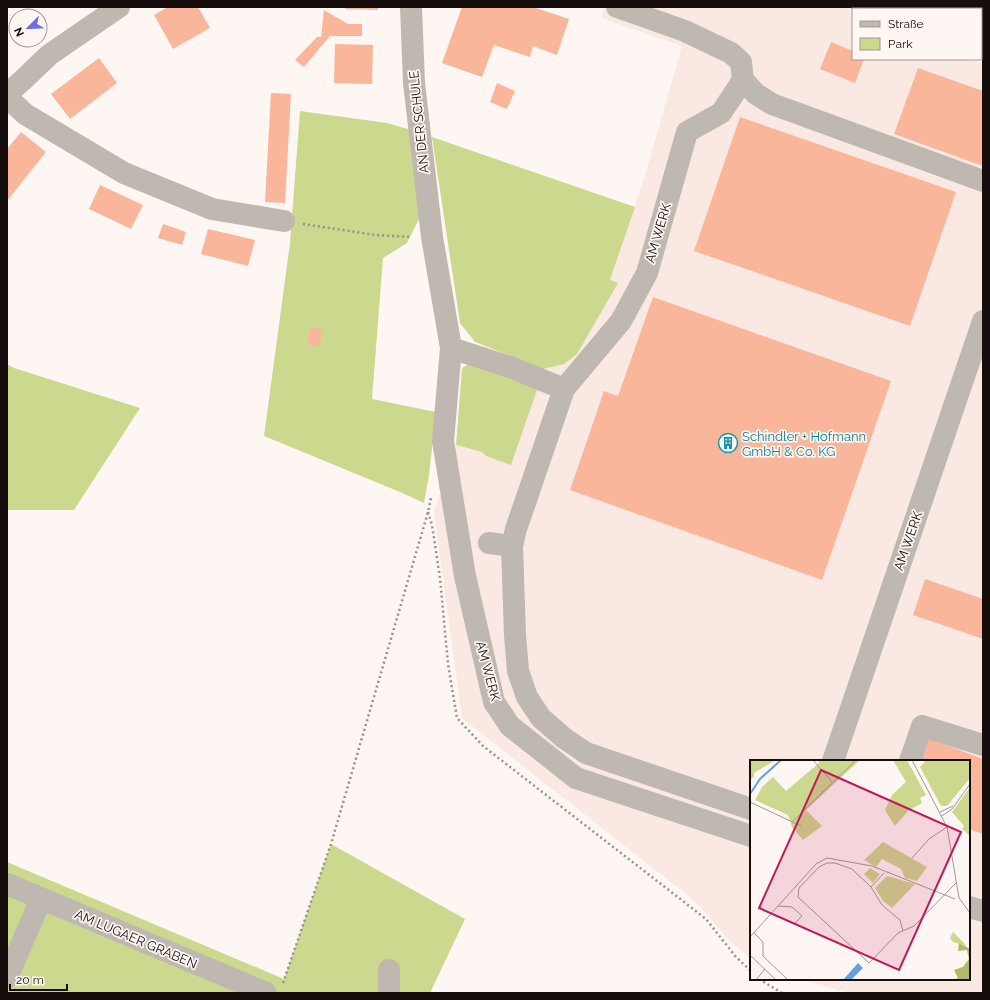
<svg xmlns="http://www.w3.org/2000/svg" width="990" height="1000" font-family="Raleway,sans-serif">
<rect width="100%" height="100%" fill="#fef6f2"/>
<path fill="#f9e9e2" d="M 605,7 L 917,7 L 916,9 L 853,9 L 853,59 L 970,59 L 983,64 L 983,993 L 850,993 L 799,979 L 969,979 L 969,761 L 751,761 L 751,959 L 729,940 L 696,902 L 462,718 L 434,512 L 456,445 L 482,452 L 513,357 L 617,283 L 610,281 L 646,172 L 682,46 L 601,18 Z"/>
<g fill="#ccd88d">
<path d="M 300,111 L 387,123 L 411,130 L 423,211 L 407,243 L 383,258 L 372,399 L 436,412 L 429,475 L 424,503 L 400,492 L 264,436 L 290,243 Z"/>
<path d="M 432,137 L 635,207 L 610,280 L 618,283 L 577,354 L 564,364 L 543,369 L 536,366 L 475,342 L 460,323 Z"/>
<path d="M 7,364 L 14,368 L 140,408 L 74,510 L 7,510 Z"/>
<path d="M 469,364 L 538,387 L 511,465 L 486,456 L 482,452 L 456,445 L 462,368 Z"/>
<path d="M 331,844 L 465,919 L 430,993 L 7,993 L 7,862 L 284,979 Z"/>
</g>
<g fill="#fab69b">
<path d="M 168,7 L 198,7 L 210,28 L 173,49 L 154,15 Z"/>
<path d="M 345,7 L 378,7 L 378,10 L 345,9 Z"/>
<path d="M 462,7 L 533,7 L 569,19 L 557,55 L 533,46 L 530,57 L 494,45 L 482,77 L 442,63 Z"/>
<path d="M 324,10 L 348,24 L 362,24 L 362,36 L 330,36 L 304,67 L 295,60 L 317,37 L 321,37 Z"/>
<path d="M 831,42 L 853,51 L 853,59 L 864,59 L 855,83 L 820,69 Z"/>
<path d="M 335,44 L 373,45 L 372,84 L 334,83 Z"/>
<path d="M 99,58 L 117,83 L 70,119 L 51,94 Z"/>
<path d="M 918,68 L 983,91 L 983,166 L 894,134 Z"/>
<path d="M 497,83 L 515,91 L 507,109 L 490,102 Z"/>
<path d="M 271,93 L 291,94 L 285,203 L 265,202 Z"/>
<path d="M 740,117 L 956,192 L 910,326 L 694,251 Z"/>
<path d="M 21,132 L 46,152 L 7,201 L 7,149 Z"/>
<path d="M 100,185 L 143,205 L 131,229 L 89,209 Z"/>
<path d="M 163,224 L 186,232 L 182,245 L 158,238 Z"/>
<path d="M 208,229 L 255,240 L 248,266 L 201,254 Z"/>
<path d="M 653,297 L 891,381 L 822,580 L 570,490 L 604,391 L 618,396 Z"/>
<path d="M 309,327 L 322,329 L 320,346 L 308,345 Z"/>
<path d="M 925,579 L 983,599 L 983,639 L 913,615 Z"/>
<path d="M 925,737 L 983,759 L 983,834 L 969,829 L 969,761 L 916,761 Z"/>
</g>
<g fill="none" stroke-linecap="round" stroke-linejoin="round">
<g stroke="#97908c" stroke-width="2.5" stroke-dasharray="2 3" stroke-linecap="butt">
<path d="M 303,224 L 375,235 L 411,237"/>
<path d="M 428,512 L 432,525 L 440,578 L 448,664 L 457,718 L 483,746 L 706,919 L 736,957 L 751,971"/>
<path d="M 759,979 L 782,993"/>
<path d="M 283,983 L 331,844 L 428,512 L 431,498"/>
</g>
<g stroke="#beb8b1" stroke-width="22">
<path d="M 411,7 L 414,83 L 432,237 L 451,348 L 443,441 L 465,576 L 494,702 L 510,726 L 576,778 L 751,836"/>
<path d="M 617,7 L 685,31 L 731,53 L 741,62 L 743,80 L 756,94 L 772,104 L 983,181"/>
<path d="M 743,80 L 721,113 L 687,132 L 647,273 L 621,321 L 564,389 L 516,529 L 512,546 L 515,635 L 518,671 L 527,697 L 541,718 L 564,738 L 586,753 L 751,809"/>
<path d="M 7,94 L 24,79 L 49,55 L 119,7"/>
<path d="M 7,97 L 25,114 L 124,173 L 212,209 L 284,221"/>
<path d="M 451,348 L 510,367 L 564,389"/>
<path d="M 489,543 L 512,546"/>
<path d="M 833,761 L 983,321"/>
<path d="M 910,761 L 922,726 L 983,745"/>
<path d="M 7,884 L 266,993"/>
<path d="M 969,907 L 983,911"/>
<path d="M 7,978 L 41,899"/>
<path d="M 389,993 L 389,970"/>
</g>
</g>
<defs>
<symbol id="building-ring" viewBox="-11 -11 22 22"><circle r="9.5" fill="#fef6f2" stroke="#0f9aa8" stroke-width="1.5"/><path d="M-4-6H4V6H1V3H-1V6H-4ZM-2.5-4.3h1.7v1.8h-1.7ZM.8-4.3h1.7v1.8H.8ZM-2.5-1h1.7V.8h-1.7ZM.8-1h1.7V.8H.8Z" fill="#0f9aa8"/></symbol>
</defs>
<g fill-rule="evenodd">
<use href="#building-ring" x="717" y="432" width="22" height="22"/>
</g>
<g text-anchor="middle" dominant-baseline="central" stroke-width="3.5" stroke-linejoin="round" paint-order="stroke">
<g font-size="13" fill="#150e0c" stroke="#fef6f2">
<text transform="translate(419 122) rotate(-96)">AN DER SCHULE</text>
<text transform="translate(658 233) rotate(-74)">AM WERK</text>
<text transform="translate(908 541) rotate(-71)">AM WERK</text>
<text transform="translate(488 671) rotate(75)">AM WERK</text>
<text transform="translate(136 939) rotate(23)">AM LUGAER GRABEN</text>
</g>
<g font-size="13" fill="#0d838f" stroke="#fef6f2" text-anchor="start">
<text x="742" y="436">Schindler + Hofmann<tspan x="742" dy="15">GmbH &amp; Co. KG</tspan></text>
</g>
</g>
<g transform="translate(750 760)">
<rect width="220" height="220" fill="#fef6f2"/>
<path d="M 0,0 L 23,0 L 24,1 L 4,13 L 4,17 L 0,20 ZM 68,0 L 110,0 L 56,50 L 72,66 L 53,80 L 42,67 L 38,55 L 5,40 L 12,27 L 23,17 L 36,31 L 69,3 ZM 143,0 L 157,0 L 176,35 L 170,38 L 172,43 L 158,51 L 145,66 L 135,50 L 142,35 L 156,22 ZM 176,0 L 220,0 L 220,18 L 197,46 L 191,46 L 170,7 ZM 220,27 L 220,76 L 212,69 L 214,66 L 202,52 ZM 133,82 L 177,107 L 167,121 L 155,118 L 151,109 L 132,99 L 126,107 L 114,100 ZM 120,108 L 130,114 L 123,123 L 114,114 ZM 137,116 L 165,124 L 142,148 L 133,141 L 125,128 ZM 203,172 L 217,186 L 203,182 L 200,178 Z" fill="#ccd88d"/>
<path d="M 209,183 L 220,189 L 219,220 L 202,220 L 208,218 L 204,210 L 213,207 L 219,199 L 217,190 L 208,191 Z" fill="#afbb67"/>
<path d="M 108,203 L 113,208 L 101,220 L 93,220 Z" fill="#67a0de"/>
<path fill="none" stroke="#67a0de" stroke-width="2" d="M 0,34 L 10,19 L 31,0"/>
<path fill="none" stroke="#a19996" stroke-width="1" d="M 63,0 L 82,22M 162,0 L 197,67 L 209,138 L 220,153M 0,42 L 51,66M 190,52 L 203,46M 192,56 L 202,49 L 220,24M 42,62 L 106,0M 162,98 L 179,79 L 197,67M 121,127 L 134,113M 28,146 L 42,147 L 52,156 L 44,164M 153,171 L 150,160 L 132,145 L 121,127 L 102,109 L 85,103 L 77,103 L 69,107 L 49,128 L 48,137 L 119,203 L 148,173 L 164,166 L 206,123M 4,173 L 13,182 L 13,196 L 38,220M 0,177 L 66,104 L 77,98 L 122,106 L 205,139M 0,195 L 26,220M 6,220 L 15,209"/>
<path fill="#c2185b" fill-opacity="0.15" stroke="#c2185b" stroke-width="2" d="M 71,10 L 211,72 L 149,210 L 9,148 Z"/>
<rect width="220" height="220" fill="none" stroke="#150e0c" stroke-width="2"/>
</g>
<rect width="990" height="1000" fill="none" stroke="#150e0c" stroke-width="16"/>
<rect x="852" y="8" width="130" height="52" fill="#fef6f2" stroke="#a19996"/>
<rect x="860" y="21" width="20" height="6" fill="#beb8b1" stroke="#a19996"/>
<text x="888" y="28" font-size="12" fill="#150e0c">Straße</text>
<rect x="860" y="38" width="20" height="12" fill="#ccd88d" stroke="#a19996"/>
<text x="888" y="48" font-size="12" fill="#150e0c">Park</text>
<g transform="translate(28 28) rotate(246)"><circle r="19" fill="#fef6f2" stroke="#a19996"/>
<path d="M0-3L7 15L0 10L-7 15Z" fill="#6e6ce6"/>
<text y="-6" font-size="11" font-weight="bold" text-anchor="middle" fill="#150e0c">N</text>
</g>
<path d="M10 984v6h57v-6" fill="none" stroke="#150e0c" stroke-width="2"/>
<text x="16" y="984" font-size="12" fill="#150e0c" stroke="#fef6f2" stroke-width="3" paint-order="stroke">20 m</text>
</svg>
